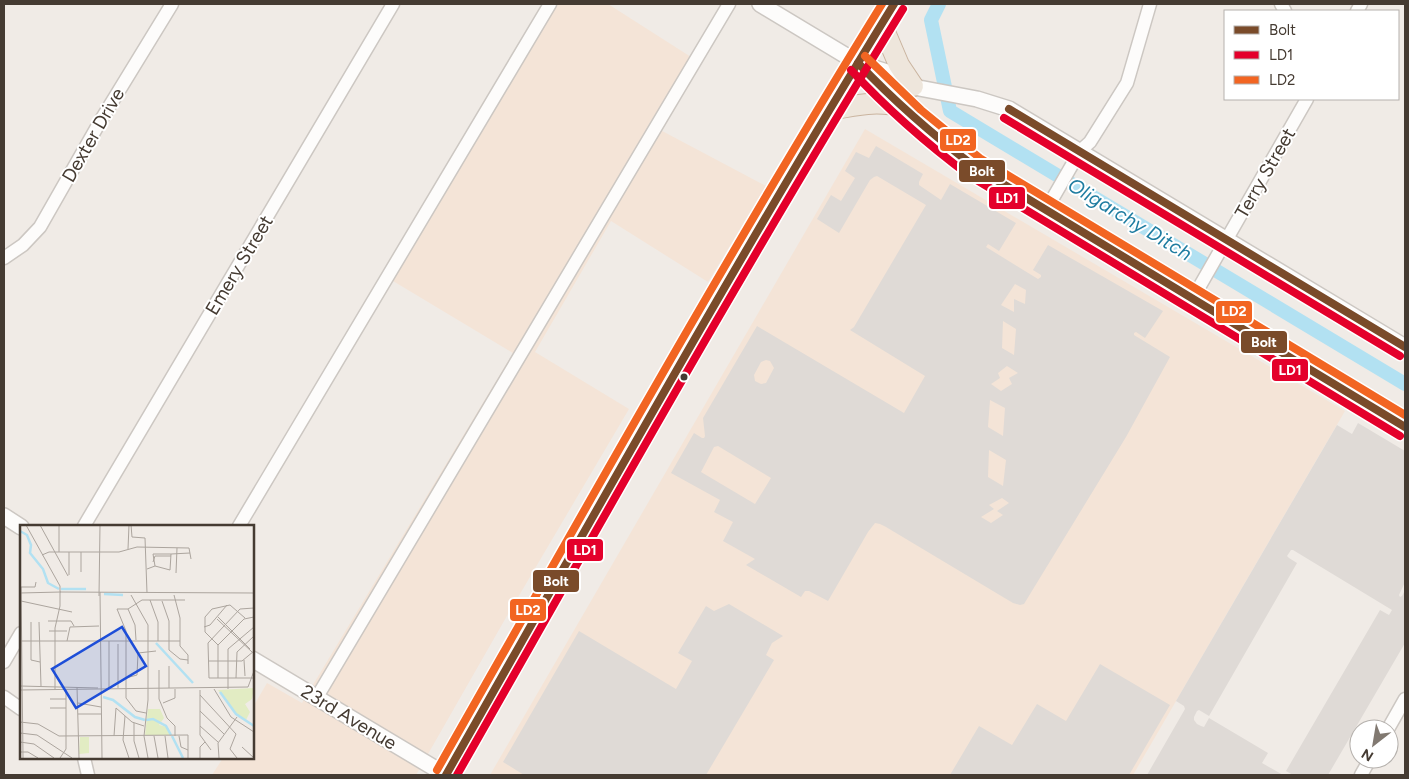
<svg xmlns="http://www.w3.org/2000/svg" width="1409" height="779" font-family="Figtree,sans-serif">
<rect width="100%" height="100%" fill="#f0ebe6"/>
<g fill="#f4e4d7">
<path d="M 555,4 L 608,4 L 691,57 L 649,124 L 766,186 L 708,282 L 611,221 L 535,352 L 629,409 L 504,621 L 416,775 L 212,775 L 223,758 L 252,758 L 253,707 L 267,683 L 302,703 L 513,353 L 393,281 Z"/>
<path d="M 865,129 L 1345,411 L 1133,775 L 490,775 Z"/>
</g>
<g fill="#dfdad6" fill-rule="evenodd">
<path d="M 876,146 L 923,174 L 919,182 L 919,185 L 941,200 L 950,184 L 1016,223 L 999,251 L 988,244 L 986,247 L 1038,279 L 1041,277 L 1041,275 L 1033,270 L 1048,245 L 1163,311 L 1145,338 L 1136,332 L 1134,333 L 1134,335 L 1170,357 L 1126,437 L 1024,604 L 1020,605 L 1013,603 L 886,527 L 880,524 L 875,523 L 868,532 L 828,601 L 809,591 L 805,591 L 801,597 L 746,565 L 755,559 L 723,541 L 733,522 L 714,512 L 720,500 L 671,473 L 694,433 L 702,438 L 704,438 L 705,436 L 703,418 L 757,326 L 904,413 L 925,376 L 850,330 L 854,327 L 926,205 L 877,176 L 874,177 L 870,180 L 839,233 L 817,219 L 831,195 L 841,201 L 855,178 L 845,171 L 856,152 L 869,158 ZM 1015,284 L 1026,290 L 1025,304 L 1014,299 L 1014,312 L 1001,305 ZM 1003,321 L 1016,329 L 1014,355 L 1002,348 ZM 766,360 L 770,361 L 774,368 L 766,383 L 761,384 L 755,381 L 754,375 L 761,362 ZM 1007,366 L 1018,373 L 1009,378 L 1012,384 L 1001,391 L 991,384 L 1000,378 L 998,373 ZM 990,400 L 1005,408 L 1003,436 L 988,427 ZM 718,446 L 771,478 L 755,504 L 701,472 L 714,447 ZM 989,450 L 1006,460 L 1003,486 L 988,477 ZM 1002,498 L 1009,503 L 997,511 L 1003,515 L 991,523 L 981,517 L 994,509 L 989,505 Z"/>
<path d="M 1358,423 L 1405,451 L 1405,582 L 1399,595 L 1400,597 L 1402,596 L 1405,590 L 1405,643 L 1328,775 L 1293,775 L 1286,771 L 1380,610 L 1389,615 L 1392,610 L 1293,550 L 1291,550 L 1287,556 L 1289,558 L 1297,563 L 1209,716 L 1199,710 L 1197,711 L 1194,717 L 1194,720 L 1197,724 L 1201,726 L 1204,727 L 1209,718 L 1268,753 L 1262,763 L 1283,775 L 1147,775 L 1185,709 L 1184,706 L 1176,701 L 1337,425 L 1352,434 Z"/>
<path d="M 729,604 L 783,636 L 772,643 L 766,655 L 774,660 L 706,775 L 524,775 L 503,762 L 579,631 L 676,689 L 692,661 L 678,653 L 706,606 L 714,611 Z"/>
<path d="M 1100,664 L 1170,705 L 1129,775 L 950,775 L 979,726 L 1012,745 L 1037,704 L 1066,721 Z"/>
</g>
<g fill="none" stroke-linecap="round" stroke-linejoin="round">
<path stroke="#b2e1f2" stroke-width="14" d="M 939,4 L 931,20 L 950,111 L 1405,384"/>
<defs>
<g id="minor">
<path d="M 1281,4 L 1285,11"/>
<path d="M 1357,11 L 1361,4"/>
<path d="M 1046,210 L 1080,151 L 1090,142 L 1127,83 L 1150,4"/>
<path d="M 4,258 L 23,245 L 40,227 L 101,120 L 172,4"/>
<path d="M 1193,298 L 1307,99"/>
<path d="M 84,526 L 393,4"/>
<path d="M 239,526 L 550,4"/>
<path d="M 4,662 L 21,633"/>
<path d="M 4,697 L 21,709"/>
<path d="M 317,697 L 729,4"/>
<path d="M 1388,729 L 1405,699"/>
<path d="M 84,758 L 88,775"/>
<path d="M 1361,775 L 1370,759"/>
</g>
<g id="tertiary">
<path d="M 760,4 L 858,63 L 887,72 L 919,88 L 977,99 L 1009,109 L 1405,347"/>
<path d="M 858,64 C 894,102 933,136 975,167 L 1405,427"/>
<path d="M 4,516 L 21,527"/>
<path d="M 252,659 L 446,775"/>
</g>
<g id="trunk">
<path d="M 882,25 L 899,65 L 913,86"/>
<path d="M 830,110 C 855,105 878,100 903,107"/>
<path d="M 445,775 L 675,372 L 844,85 L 894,4"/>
</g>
</defs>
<use href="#minor" stroke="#ccc7c2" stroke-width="15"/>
<use href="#tertiary" stroke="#ccc7c2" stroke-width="18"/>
<use href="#trunk" stroke="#cab49f" stroke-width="22"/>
<use href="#minor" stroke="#fdfcfb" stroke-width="12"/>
<use href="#tertiary" stroke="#fdfcfb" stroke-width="15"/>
<use href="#trunk" stroke="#eee6dc" stroke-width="20"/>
<defs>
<g id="bus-1">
<path d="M 858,63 C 894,101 933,135 975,167 L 1405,427"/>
<path d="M 1009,109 L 1405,347"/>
<path d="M 446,775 C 593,517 738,257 894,4"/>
</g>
<g id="bus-2">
<path d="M 851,70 C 887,109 927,144 970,176 L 1400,436"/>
<path d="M 1004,118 L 1400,356"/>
<path d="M 457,775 C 603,519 747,261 903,9"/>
</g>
<g id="bus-3">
<path d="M 865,56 L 921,110 L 981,159 L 1405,415"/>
<path d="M 437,770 C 583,513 727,255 882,4"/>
</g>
</defs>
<use href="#bus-1" stroke="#fff" stroke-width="11"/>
<use href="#bus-2" stroke="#fff" stroke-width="11"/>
<use href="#bus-3" stroke="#fff" stroke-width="11"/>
<use href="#bus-1" stroke="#7a4b2a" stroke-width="8"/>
<use href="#bus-2" stroke="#e4002b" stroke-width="8"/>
<use href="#bus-3" stroke="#f26522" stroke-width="8"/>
</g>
<circle fill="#453b32" stroke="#fff" stroke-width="2" cx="684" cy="377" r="4.5"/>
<g text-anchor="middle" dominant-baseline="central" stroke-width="4" stroke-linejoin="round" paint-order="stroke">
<g font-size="19" fill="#453b32" stroke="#fff">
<text transform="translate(93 135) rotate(-60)">Dexter Drive</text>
<text transform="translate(1265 173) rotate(-60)">Terry Street</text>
<text transform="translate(239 265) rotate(-59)">Emery Street</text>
<text transform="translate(349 717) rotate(31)">23rd Avenue</text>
</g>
<g font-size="20" font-style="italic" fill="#1f7da1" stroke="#fff">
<text transform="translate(1130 219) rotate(31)">Oligarchy Ditch</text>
</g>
</g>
<g transform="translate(20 525)">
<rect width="234" height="234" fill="#f0ebe6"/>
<path d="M 234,163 L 232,174 L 225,179 L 230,187 L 226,195 L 216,189 L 198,165 ZM 128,184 L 140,184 L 144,193 L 139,200 L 147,202 L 151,210 L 125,210 ZM 60,212 L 69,212 L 69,228 L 59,229 Z" fill="#e2ecc3"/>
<path fill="none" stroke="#b2e1f2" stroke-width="2.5" d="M 0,6 L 7,10 L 11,20 L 10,28 L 23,44 L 28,58 L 39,64M 41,64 L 66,64M 84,69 L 103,70M 136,118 L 173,158M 200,167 L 216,189 L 234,201M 83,172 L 93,175 L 115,192 L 125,195M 126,195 L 133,194 L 146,201 L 151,210M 152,211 L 163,233"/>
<path fill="none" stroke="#aca59e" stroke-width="1" d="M 6,0 L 40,61 L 40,81 L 35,103 L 35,165M 20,0 L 48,51M 39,0 L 39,27M 111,0 L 112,12 L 125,13 L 127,68M 108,24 L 109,0M 151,29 L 170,28M 22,30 L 29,27 L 99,27 L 117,22 L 169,23 L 171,34M 133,37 L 135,31 L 151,31M 127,44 L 135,41 L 150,45 L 151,29 L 133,29 L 135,41M 61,47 L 61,27M 156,48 L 157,23M 49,50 L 49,27M 40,67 L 234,68M 80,67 L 82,233M 0,68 L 41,67M 111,70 L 128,100 L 128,175 L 124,211 L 128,233M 154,70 L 160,93 L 160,121 L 168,130 L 168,139M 79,71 L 80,0M 130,75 L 138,97 L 138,116M 1,76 L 52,87M 142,76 L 149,96 L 149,125 L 160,134 L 168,135M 234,83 L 220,84 L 188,118 L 189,153 L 234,153M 108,84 L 115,100 L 116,115M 198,92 L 230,124M 197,94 L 232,127M 28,96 L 51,96 L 54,101M 11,97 L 11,135 L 20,137M 19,97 L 21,161M 184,102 L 190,100 L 207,80M 29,106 L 47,106M 1,116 L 160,116M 47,116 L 50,102 L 79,101M 89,116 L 89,163M 198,120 L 185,107 L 185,92 L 192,84 L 210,80 L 225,93M 224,135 L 225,151M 188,136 L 222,136 L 234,126M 149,141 L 149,163M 139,145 L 139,174 L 147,193 L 155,201 L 155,211M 106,153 L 117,150 L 118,128 L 136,126M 198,153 L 198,120 L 224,94 L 234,92M 216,153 L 217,127 L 234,111M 0,161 L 78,163M 57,162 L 59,233M 228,162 L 234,146M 98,163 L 98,119M 194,164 L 211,192 L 234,207M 208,164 L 208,124 L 234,102M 0,165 L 228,162M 180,165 L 180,210 L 191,225M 180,170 L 216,209 L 210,224 L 217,233M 30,174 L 46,174M 58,178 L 81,182M 143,178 L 155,173 L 155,164M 30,183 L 46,183M 180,186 L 204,209M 126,188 L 116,186 L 106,173 L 106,106 L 97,84 L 108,84 L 122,75 L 165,75M 58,189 L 81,189M 105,191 L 103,215 L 109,233M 0,197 L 18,199 L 39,211 L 168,210 L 168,233M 114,198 L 114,216 L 119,233M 180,201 L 198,217M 0,208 L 17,210 L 52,233M 94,211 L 96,183 L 112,197 L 124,201M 134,211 L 138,233M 145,211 L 148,233M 159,211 L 161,222 L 168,225M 0,217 L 14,219 L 34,233M 222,222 L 234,233M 0,227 L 8,227 L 18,233M 3,233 L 1,62 L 15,62 L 16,57M 40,233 L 46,224 L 46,165M 180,233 L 180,222 L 185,217M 199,233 L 198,218 L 217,192"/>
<path fill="#1d4ed8" fill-opacity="0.15" stroke="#1d4ed8" stroke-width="2.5" d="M 102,102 L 126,141 L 56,183 L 32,144 Z"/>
<rect width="234" height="234" fill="none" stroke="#453b32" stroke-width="2.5"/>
</g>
<g stroke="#fff" stroke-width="2">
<rect x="939" y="128" width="38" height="24" rx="5" fill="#f26522"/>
<rect x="958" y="159" width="48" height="24" rx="5" fill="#7a4b2a"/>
<rect x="988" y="186" width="38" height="24" rx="5" fill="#e4002b"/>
<rect x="1215" y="300" width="38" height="24" rx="5" fill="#f26522"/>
<rect x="1240" y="330" width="48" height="24" rx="5" fill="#7a4b2a"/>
<rect x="1271" y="358" width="38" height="24" rx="5" fill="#e4002b"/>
<rect x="566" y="538" width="38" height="24" rx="5" fill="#e4002b"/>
<rect x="532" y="569" width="48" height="24" rx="5" fill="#7a4b2a"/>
<rect x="509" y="598" width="38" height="24" rx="5" fill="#f26522"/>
</g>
<g font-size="14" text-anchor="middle" font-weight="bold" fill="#fff">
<text x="958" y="145">LD2</text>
<text x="982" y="176">Bolt</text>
<text x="1007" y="203">LD1</text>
<text x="1234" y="316">LD2</text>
<text x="1264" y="347">Bolt</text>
<text x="1290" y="375">LD1</text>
<text x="585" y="555">LD1</text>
<text x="556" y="586">Bolt</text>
<text x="528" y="615">LD2</text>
</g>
<rect width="1409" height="779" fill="none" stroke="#453b32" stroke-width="10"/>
<rect x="1224" y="10" width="175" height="90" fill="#ffffff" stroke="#b5b1ad"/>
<rect x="1234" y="26" width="25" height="8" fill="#7a4b2a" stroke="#b5b1ad"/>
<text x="1269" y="35" font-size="15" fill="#453b32">Bolt</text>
<rect x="1234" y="51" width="25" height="8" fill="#e4002b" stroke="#b5b1ad"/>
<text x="1269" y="60" font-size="15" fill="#453b32">LD1</text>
<rect x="1234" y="76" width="25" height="8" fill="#f26522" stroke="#b5b1ad"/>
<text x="1269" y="85" font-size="15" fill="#453b32">LD2</text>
<g transform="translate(1374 744) rotate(211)"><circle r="24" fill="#ffffff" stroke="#b5b1ad"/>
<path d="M0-4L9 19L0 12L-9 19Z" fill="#817971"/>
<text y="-8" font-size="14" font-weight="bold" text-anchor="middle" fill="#453b32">N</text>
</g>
</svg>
